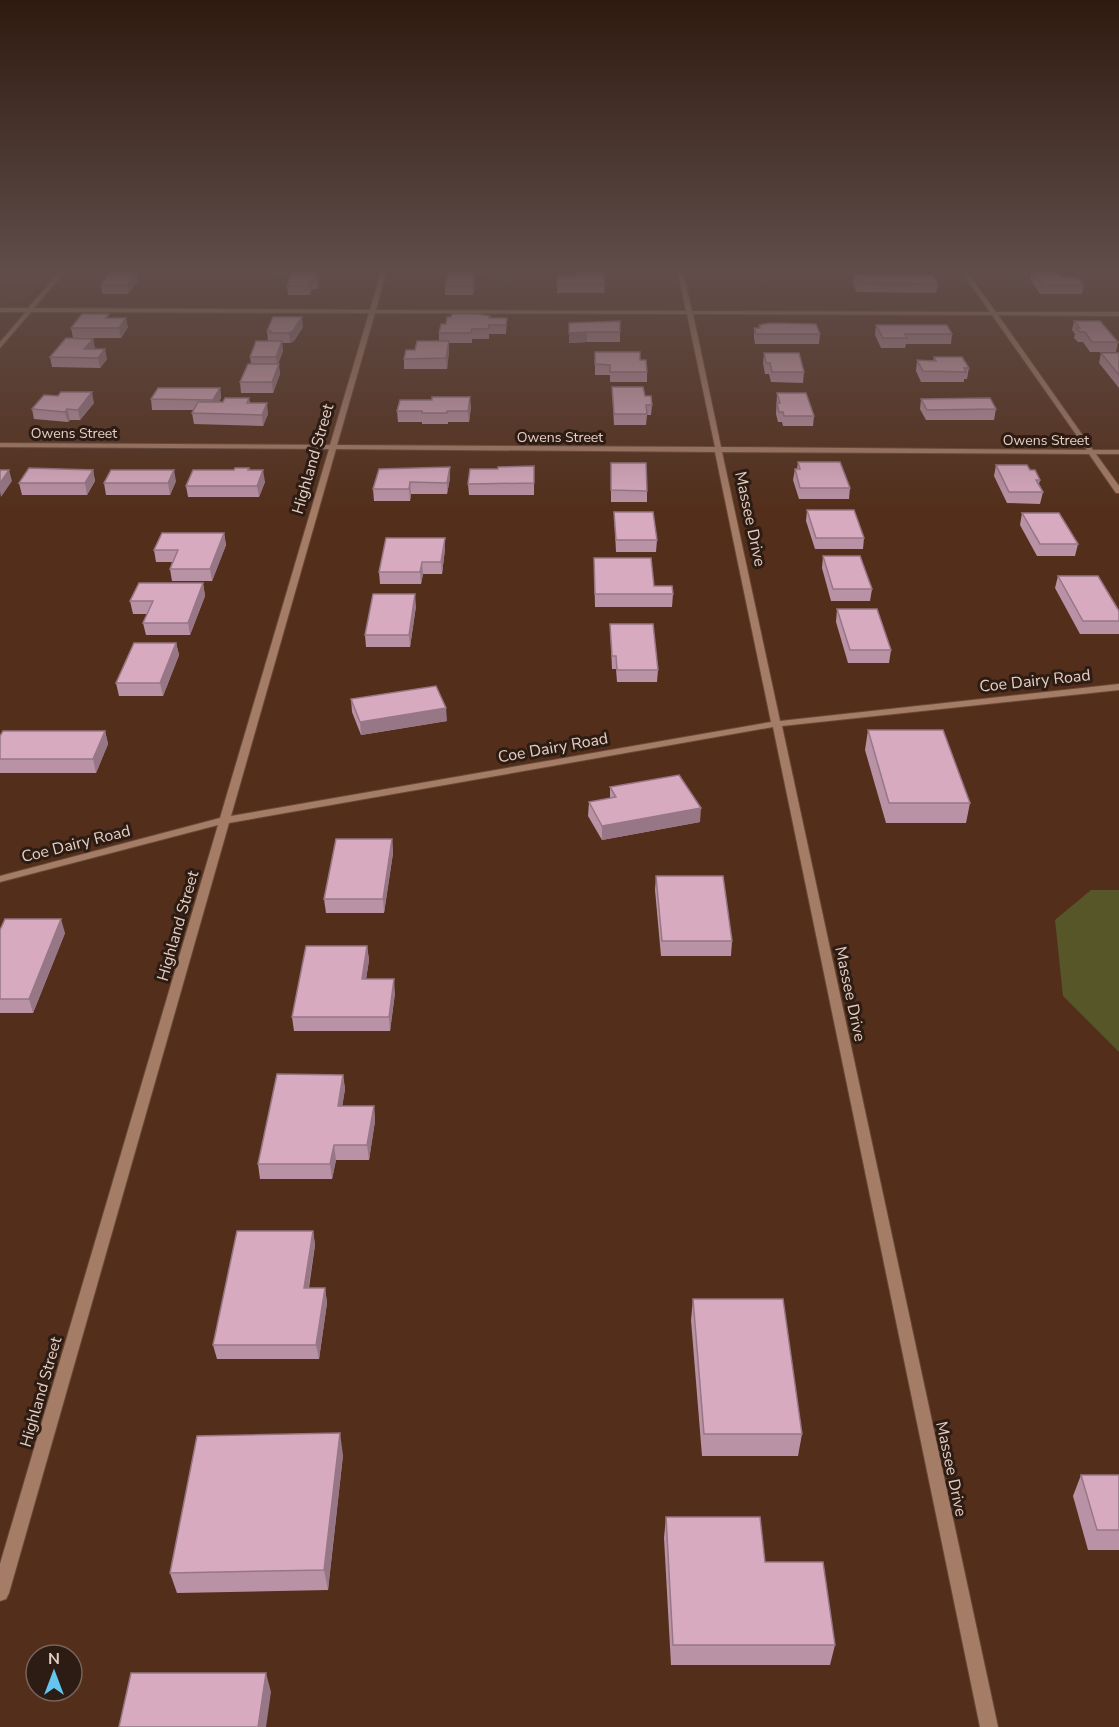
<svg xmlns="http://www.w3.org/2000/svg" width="1119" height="1727" font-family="'Nunito Sans',sans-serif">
<rect width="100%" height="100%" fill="#532f1b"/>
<path fill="#62371f" d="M 0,268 L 54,268 L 26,300 L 5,305 L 0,305 Z"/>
<path fill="#575628" d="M 1091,890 L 1119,890 L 1119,1052 L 1063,996 L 1055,920 Z"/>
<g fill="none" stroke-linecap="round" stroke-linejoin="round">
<defs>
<path id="minor" d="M 63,268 L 68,268 L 34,308 L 370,310 L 382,268 L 387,268 L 376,310 L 686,311 L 677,268 L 682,268 L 692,311 L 990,312 L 959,268 L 964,268 L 996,312 L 1119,312 L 1119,316 L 998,315 L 1093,450 L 1119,450 L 1119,454 L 1096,454 L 1119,486 L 1119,493 L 1116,493 L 1089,454 L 722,452 L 780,721 L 1119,684 L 1119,690 L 782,726 L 998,1727 L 980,1727 L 773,727 L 229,823 L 9,1593 L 6,1599 L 0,1601 L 0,1564 L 218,825 L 0,882 L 0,876 L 220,818 L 329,449 L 0,447 L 0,443 L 330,445 L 369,313 L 31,312 L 0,348 L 0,342 L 26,312 L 0,312 L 0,308 L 28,308 ZM 375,313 L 687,314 L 715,447 L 337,445 ZM 693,314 L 992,315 L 1087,450 L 721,447 ZM 336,449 L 715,452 L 771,722 L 231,816 Z"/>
</defs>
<use href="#minor" stroke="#684a38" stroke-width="2"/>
<use href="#minor" fill="#a57c66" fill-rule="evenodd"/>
</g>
<g fill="#ba92a5">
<path d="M 114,268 L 143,268 L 138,273 L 139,279 L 128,294 L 102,294 L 101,285 L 114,270 Z"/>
<path d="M 272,268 L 313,268 L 313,269 L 317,269 L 319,285 L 317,289 L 312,289 L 310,295 L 288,295 L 287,286 L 291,274 L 272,274 Z"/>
<path d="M 448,268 L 493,268 L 493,273 L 475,273 L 475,280 L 473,295 L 445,295 L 445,286 Z"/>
<path d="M 1032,270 L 1062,277 L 1084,285 L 1082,294 L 1040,294 L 1030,279 Z"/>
<path d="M 854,274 L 938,284 L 936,293 L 856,292 L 853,283 Z"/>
<path d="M 557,276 L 605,284 L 604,293 L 557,293 Z"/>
<path d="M 110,318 L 128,327 L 121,338 L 73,338 L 71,328 Z"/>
<path d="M 490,318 L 507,318 L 506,334 L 489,334 L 489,339 L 472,339 L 472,343 L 449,343 L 449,351 L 447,369 L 404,369 L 404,359 L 415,350 L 439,341 L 439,333 L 446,324 Z"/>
<path d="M 1074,321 L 1118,342 L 1116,352 L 1090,352 L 1083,342 L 1078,342 L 1074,338 L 1075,334 L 1072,330 Z"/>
<path d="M 569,323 L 620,332 L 620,342 L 587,342 L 569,343 Z"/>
<path d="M 759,325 L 820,334 L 819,344 L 755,344 L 754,338 L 754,328 L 759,328 Z"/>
<path d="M 876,325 L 952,334 L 951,344 L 906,344 L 905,348 L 881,348 L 875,335 Z"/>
<path d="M 303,327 L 294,341 L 290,343 L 282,343 L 283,351 L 278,364 L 280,374 L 273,393 L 241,393 L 240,382 L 251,364 L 250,357 L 268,341 L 267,331 Z"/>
<path d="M 93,339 L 95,349 L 107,359 L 100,368 L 52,367 L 50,357 Z"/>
<path d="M 595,352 L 640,360 L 647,372 L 647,382 L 610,382 L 610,375 L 595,375 Z"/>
<path d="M 764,353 L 804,372 L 803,383 L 771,382 L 769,374 L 765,374 L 763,363 Z"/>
<path d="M 1101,353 L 1119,353 L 1119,388 L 1099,363 Z"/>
<path d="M 934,357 L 969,368 L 967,379 L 964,379 L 964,382 L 921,382 L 916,371 L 917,360 L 933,361 Z"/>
<path d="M 612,387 L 645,396 L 652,405 L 651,415 L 647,415 L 646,425 L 614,425 Z"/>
<path d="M 220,388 L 221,398 L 219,402 L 249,398 L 250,403 L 268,414 L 263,426 L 194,424 L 192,413 L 194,410 L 152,410 L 151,399 Z"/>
<path d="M 777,393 L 814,416 L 813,426 L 783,426 L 782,422 L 778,422 L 776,414 Z"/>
<path d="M 921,399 L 996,409 L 994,420 L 926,420 L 920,409 Z"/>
<path d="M 94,403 L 80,420 L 70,420 L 68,422 L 34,419 L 32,409 Z"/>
<path d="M 471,407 L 469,422 L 448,422 L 448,424 L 422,424 L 422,422 L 398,422 L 397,411 Z"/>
<path d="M 798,462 L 850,488 L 849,499 L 799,499 L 793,480 L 795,469 L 797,469 Z"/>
<path d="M 611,463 L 647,491 L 647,502 L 611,502 Z"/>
<path d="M 996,465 L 1030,470 L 1040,480 L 1039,484 L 1043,492 L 1040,504 L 1007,503 L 994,476 Z"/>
<path d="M 534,466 L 534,495 L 469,495 L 468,484 L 498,469 Z"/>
<path d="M 450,467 L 450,478 L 447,494 L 411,494 L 410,501 L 374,501 L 373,489 Z"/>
<path d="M 249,468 L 250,470 L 265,482 L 259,497 L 188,497 L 186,486 L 234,470 Z"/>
<path d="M 93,470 L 95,481 L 87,495 L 22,495 L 19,483 Z"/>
<path d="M 176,481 L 170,495 L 106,495 L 104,483 Z"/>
<path d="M 807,510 L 864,538 L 863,549 L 815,549 L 806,521 Z"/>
<path d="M 614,512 L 657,540 L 656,552 L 616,552 Z"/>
<path d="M 1022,513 L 1078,544 L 1075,556 L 1037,556 L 1020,525 Z"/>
<path d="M 224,533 L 226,545 L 212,581 L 172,581 L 170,569 L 172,562 L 156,562 L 154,550 Z"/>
<path d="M 445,538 L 445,549 L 442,574 L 423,574 L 421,584 L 380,584 L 379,572 Z"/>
<path d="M 823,556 L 872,589 L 870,601 L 831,601 L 822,568 Z"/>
<path d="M 594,558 L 673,594 L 672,607 L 595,607 Z"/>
<path d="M 1058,576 L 1119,611 L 1119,634 L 1080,634 L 1055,588 Z"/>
<path d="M 203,583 L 205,596 L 190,635 L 146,635 L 143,623 L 147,614 L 133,614 L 130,601 Z"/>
<path d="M 416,606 L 410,647 L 366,647 L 365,635 Z"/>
<path d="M 837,609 L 891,650 L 889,663 L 848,663 L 836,622 Z"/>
<path d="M 610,624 L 658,670 L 657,682 L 617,682 L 616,669 L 612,669 Z"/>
<path d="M 176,643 L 179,655 L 163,696 L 119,696 L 116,683 Z"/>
<path d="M 351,699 L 447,721 L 361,735 L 352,712 Z"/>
<path d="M 868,730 L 970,803 L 966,823 L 886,823 L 865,750 Z"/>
<path d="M 105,731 L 108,744 L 96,773 L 0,773 L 0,736 Z"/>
<path d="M 610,787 L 700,822 L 602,840 L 588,816 L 589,802 L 610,798 Z"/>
<path d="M 392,839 L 393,853 L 384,913 L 326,913 L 324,899 Z"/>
<path d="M 656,876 L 732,941 L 731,956 L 661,956 L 655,890 Z"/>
<path d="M 0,930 L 65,933 L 33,1013 L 0,1013 Z"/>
<path d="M 367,946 L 369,960 L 366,979 L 395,993 L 390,1031 L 294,1031 L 292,1017 Z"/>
<path d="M 343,1075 L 345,1089 L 342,1106 L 374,1106 L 375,1121 L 369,1160 L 336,1160 L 332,1179 L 260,1179 L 258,1164 Z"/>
<path d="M 313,1231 L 315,1245 L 309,1288 L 325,1288 L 327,1303 L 319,1359 L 217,1359 L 213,1345 Z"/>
<path d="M 693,1299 L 802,1434 L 798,1456 L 702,1456 L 691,1320 Z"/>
<path d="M 343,1455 L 328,1590 L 177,1593 L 170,1573 Z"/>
<path d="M 1081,1475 L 1119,1475 L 1119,1550 L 1088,1550 L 1073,1496 Z"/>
<path d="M 666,1517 L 765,1562 L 835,1645 L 830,1665 L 671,1665 L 664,1538 Z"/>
</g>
<g fill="#977786">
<path d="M 138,268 L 143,268 L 139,273 Z"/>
<path d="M 317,269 L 319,285 L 317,289 L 316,279 L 314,276 Z"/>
<path d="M 138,270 L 139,279 L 128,294 L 127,285 Z"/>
<path d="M 474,271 L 475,280 L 473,295 L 472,286 Z"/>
<path d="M 311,279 L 312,289 L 310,295 L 309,286 Z"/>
<path d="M 302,317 L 303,327 L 294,341 L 290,343 L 289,333 Z"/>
<path d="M 126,318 L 128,327 L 121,338 L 119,328 Z"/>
<path d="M 587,332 L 587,342 L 569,343 L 569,333 Z"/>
<path d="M 93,339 L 95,349 L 87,358 L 84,349 Z"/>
<path d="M 282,341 L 283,351 L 277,367 L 276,357 Z"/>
<path d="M 449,341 L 449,351 L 447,369 L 446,358 Z"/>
<path d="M 105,349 L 107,359 L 100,368 L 98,358 Z"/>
<path d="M 279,364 L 280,374 L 273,393 L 272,382 Z"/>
<path d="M 220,388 L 221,398 L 215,410 L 213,400 Z"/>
<path d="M 92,392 L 94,403 L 80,420 L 78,410 Z"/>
<path d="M 470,397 L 471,407 L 469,422 L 468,411 Z"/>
<path d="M 267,403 L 268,414 L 263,426 L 262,415 Z"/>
<path d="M 67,409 L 70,420 L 68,422 L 65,412 Z"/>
<path d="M 450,467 L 450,478 L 447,494 L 447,483 Z"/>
<path d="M 9,470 L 12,481 L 1,497 L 0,491 L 0,483 Z"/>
<path d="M 93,470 L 95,481 L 87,495 L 85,483 Z"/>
<path d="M 174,470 L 176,481 L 170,495 L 168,483 Z"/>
<path d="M 263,470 L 265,482 L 259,497 L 257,486 Z"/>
<path d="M 410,482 L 411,494 L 410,501 L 409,489 Z"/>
<path d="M 224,533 L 226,545 L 212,581 L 210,569 Z"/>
<path d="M 445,538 L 445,549 L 442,574 L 441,562 Z"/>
<path d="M 422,562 L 423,574 L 421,584 L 420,572 Z"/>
<path d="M 203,583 L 205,596 L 190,635 L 188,623 Z"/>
<path d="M 415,594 L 416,606 L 410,647 L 409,635 Z"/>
<path d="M 176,643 L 179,655 L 163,696 L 160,683 Z"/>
<path d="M 446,708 L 447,721 L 361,735 L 360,722 Z"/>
<path d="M 105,731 L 108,744 L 96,773 L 93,759 Z"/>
<path d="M 701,808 L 700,822 L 602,840 L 602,826 Z"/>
<path d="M 392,839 L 393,853 L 384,913 L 383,899 Z"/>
<path d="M 61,919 L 65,933 L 33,1013 L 29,999 Z"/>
<path d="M 367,946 L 369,960 L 364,993 L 362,979 Z"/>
<path d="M 394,979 L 395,993 L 390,1031 L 389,1017 Z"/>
<path d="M 343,1075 L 345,1089 L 340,1121 L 338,1106 Z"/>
<path d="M 374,1106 L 375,1121 L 369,1160 L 367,1145 Z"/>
<path d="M 334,1145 L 336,1160 L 332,1179 L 330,1164 Z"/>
<path d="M 313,1231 L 315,1245 L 306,1303 L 304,1288 Z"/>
<path d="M 325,1288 L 327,1303 L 319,1359 L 316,1345 Z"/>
<path d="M 340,1433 L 343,1455 L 328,1590 L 324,1570 Z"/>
<path d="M 266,1673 L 271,1692 L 266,1727 L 258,1727 Z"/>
</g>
<g fill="#d8aac0" stroke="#977786" stroke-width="1.5">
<path d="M 575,268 L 603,268 L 605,284 L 557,284 L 557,276 L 575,276 Z"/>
<path d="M 293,269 L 317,269 L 314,276 L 318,276 L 316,279 L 311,279 L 309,286 L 287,286 Z"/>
<path d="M 112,270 L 138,270 L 127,285 L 101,285 Z"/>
<path d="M 1032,270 L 1056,270 L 1062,277 L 1078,278 L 1084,285 L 1042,285 Z"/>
<path d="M 448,271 L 474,271 L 472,286 L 445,286 Z"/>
<path d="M 854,274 L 933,275 L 938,284 L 858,283 Z"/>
<path d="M 82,314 L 109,314 L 106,318 L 126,318 L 119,328 L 71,328 Z"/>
<path d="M 452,314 L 477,314 L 490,316 L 489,318 L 507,318 L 506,325 L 489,325 L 488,329 L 472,329 L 471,333 L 439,333 L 441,324 L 446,324 L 447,317 L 451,317 Z"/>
<path d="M 273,317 L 302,317 L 293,331 L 289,333 L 270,333 L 271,331 L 267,331 Z"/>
<path d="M 620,321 L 620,332 L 587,332 L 569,333 L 569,323 Z"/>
<path d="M 1074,321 L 1100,321 L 1118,342 L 1092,342 L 1085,332 L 1080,332 L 1076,328 L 1080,328 Z"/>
<path d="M 771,323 L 816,324 L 820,334 L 756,334 L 754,328 L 760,328 L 759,325 Z"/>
<path d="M 876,325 L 947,325 L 952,334 L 905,334 L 907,338 L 883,338 Z"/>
<path d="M 66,338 L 93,339 L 84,349 L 105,349 L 98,358 L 50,357 Z"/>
<path d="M 256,341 L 282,341 L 276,357 L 250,357 Z"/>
<path d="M 417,341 L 449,341 L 446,358 L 404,359 L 406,350 L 415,350 Z"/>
<path d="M 595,352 L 640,352 L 640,360 L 646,360 L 647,372 L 610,372 L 610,365 L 595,364 Z"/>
<path d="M 764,353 L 799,353 L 804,372 L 772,372 L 770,363 L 766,363 Z"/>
<path d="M 1101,353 L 1119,353 L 1119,375 Z"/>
<path d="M 934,357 L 962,357 L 969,368 L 964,368 L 966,372 L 923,371 L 917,360 L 936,361 Z"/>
<path d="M 248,364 L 279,364 L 272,382 L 240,382 Z"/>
<path d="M 612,387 L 643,387 L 645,396 L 651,396 L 652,405 L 646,405 L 647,414 L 614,414 Z"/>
<path d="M 158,388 L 220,388 L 213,400 L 151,399 Z"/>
<path d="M 61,392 L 92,392 L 78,410 L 67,409 L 65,412 L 32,409 L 44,395 L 58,396 Z"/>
<path d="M 777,393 L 806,393 L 814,416 L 784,416 L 783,412 L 779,412 L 777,403 L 780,403 Z"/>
<path d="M 432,397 L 470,397 L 468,411 L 447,411 L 447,413 L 422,413 L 422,411 L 397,411 L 400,400 L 432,400 Z"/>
<path d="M 225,398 L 249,398 L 247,403 L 267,403 L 262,415 L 192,413 L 198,402 L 223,402 Z"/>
<path d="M 990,398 L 996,409 L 927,410 L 921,399 Z"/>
<path d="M 798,462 L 840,462 L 850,488 L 800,488 L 795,469 L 800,469 Z"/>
<path d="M 611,463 L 646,463 L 647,491 L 611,490 Z"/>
<path d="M 996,465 L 1027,465 L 1030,470 L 1035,470 L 1040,480 L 1036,480 L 1043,492 L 1009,492 Z"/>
<path d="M 534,466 L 534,483 L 468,484 L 470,469 L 498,469 L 498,467 Z"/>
<path d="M 450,467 L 447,483 L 410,482 L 409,489 L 373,489 L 379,469 Z"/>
<path d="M 29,468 L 93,470 L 85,483 L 19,483 Z"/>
<path d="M 235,468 L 249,468 L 248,470 L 263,470 L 257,486 L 186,486 L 193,470 L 234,470 Z"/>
<path d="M 0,470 L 9,470 L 0,483 Z"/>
<path d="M 111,470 L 174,470 L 168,483 L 104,483 Z"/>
<path d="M 807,510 L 854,510 L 864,538 L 816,538 Z"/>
<path d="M 614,512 L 653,512 L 657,540 L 616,540 Z"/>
<path d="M 1022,513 L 1059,513 L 1078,544 L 1040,544 Z"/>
<path d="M 162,533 L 224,533 L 210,569 L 170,569 L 178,550 L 154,550 Z"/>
<path d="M 386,538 L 445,538 L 441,562 L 422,562 L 420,572 L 379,572 Z"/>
<path d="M 823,556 L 860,556 L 872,589 L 833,589 Z"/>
<path d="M 594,558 L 651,558 L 654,586 L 672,586 L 673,594 L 595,594 Z"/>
<path d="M 1058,576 L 1098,576 L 1119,611 L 1119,621 L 1083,621 Z"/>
<path d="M 139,583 L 203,583 L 188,623 L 143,623 L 153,601 L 130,601 Z"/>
<path d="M 373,594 L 415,594 L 409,635 L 365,635 Z"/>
<path d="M 837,609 L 877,609 L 891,650 L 850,650 Z"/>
<path d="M 610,624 L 653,624 L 658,670 L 617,670 L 616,656 L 612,656 Z"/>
<path d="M 134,643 L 176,643 L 160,683 L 116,683 Z"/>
<path d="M 436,686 L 446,708 L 360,722 L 351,699 Z"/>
<path d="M 868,730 L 943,730 L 970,803 L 889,803 Z"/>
<path d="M 3,731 L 105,731 L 93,759 L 0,759 L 0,736 Z"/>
<path d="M 679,775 L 701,808 L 602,826 L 589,802 L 616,797 L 610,787 Z"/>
<path d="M 336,839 L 392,839 L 383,899 L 324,899 Z"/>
<path d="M 656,876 L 723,876 L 732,941 L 662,941 Z"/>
<path d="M 5,919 L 61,919 L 29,999 L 0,999 L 0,930 Z"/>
<path d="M 306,946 L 367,946 L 362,979 L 394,979 L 389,1017 L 292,1017 Z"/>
<path d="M 277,1074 L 343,1075 L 338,1106 L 374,1106 L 367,1145 L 334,1145 L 330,1164 L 258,1164 Z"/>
<path d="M 237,1231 L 313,1231 L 304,1288 L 325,1288 L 316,1345 L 213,1345 Z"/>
<path d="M 693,1299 L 783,1299 L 802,1434 L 704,1434 Z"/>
<path d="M 340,1433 L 324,1570 L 170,1573 L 197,1436 Z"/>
<path d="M 1081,1475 L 1119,1475 L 1119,1530 L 1097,1530 Z"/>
<path d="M 666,1517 L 760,1517 L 765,1562 L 823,1562 L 835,1645 L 673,1645 Z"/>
<path d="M 131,1673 L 266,1673 L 258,1727 L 119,1727 Z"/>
</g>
<linearGradient id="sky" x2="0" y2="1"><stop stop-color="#2e1a0f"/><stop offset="0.53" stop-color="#604d4a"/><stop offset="1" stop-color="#604d4a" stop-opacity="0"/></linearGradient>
<rect width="1119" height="509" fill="url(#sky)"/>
<g text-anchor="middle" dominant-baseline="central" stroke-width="6" stroke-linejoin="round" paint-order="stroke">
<g font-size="14" fill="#e5cec2" stroke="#2d1c14">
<text x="74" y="433">Owens Street</text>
<text x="560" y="437">Owens Street</text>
<text x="1046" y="440">Owens Street</text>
</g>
<g font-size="16" fill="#e5cec2" stroke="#2d1c14">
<text transform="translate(313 459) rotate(-74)">Highland Street</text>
<text transform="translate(750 519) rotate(78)">Massee Drive</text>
<text transform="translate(1035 681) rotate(-6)">Coe Dairy Road</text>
<text transform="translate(553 748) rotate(-10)">Coe Dairy Road</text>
<text transform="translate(76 844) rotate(-14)">Coe Dairy Road</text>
<text transform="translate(178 926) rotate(-74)">Highland Street</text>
<text transform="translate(850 994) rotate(78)">Massee Drive</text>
<text transform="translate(41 1392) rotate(-74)">Highland Street</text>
<text transform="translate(951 1469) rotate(78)">Massee Drive</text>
</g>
</g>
<g transform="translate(54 1673)"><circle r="28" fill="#2d1c14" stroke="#77635a" stroke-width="1.5"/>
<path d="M0-4.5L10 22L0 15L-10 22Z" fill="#65c5ee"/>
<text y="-9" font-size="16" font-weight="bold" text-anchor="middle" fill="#e5cec2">N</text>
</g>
</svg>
